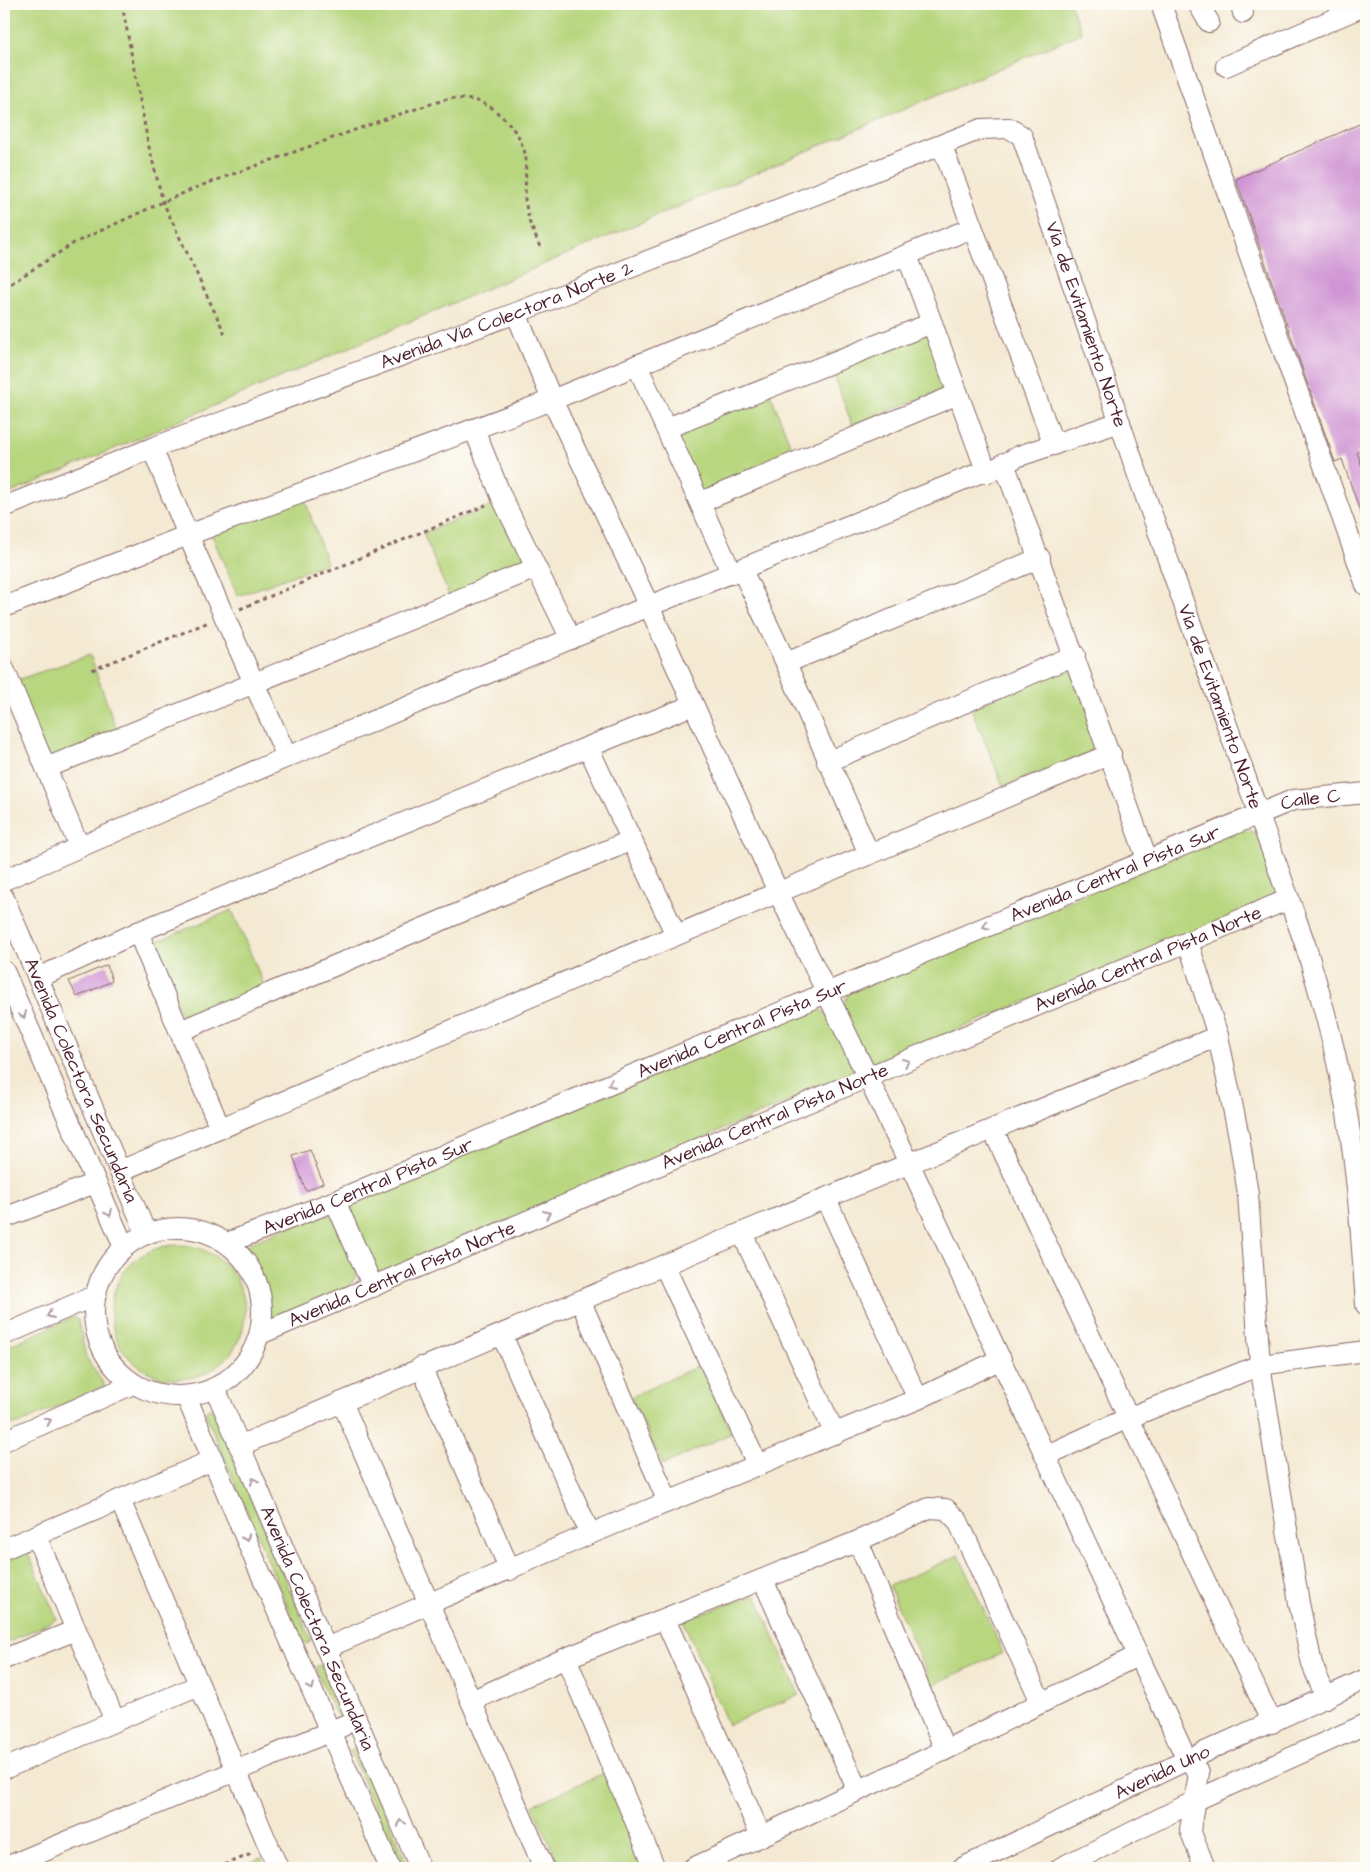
<svg xmlns="http://www.w3.org/2000/svg" width="1370" height="1872" font-family="'Architects Daughter',sans-serif">
<rect width="100%" height="100%" fill="#fdfcf7"/>
<filter id="ink" filterUnits="userSpaceOnUse"><feTurbulence type="fractalNoise" baseFrequency=".02" numOctaves="2"/><feDisplacementMap in="SourceGraphic" scale="10" xChannelSelector="R" yChannelSelector="G"/><feConvolveMatrix kernelMatrix="1 2 1 2 8 2 1 2 1" color-interpolation-filters="sRGB"/></filter>
<filter id="wash" filterUnits="userSpaceOnUse"><feTurbulence type="fractalNoise" baseFrequency=".0096" numOctaves="4" result="noise"/><feDisplacementMap in="SourceGraphic" scale="20" xChannelSelector="R" yChannelSelector="G"/><feGaussianBlur stdDeviation="1.12" result="paint"/><feColorMatrix in="noise" values="0 0 0 0 0 0 0 0 0 0 0 0 0 0 0 0 0 1.4 0 .05"/><feComposite in="paint" operator="in"/></filter>
<g filter="url(#wash)">
<rect width="100%" height="100%" fill="#f4e9d2"/>
<g fill="#b7d67e" stroke="#807a54">
<path d="M 4,4 L 1070,4 L 1082,33 L 4,496 Z"/>
<path d="M 937,315 L 958,384 L 852,425 L 827,355 Z"/>
<path d="M 766,382 L 793,452 L 698,495 L 670,423 Z"/>
<path d="M 304,497 L 327,563 L 238,596 L 210,531 Z"/>
<path d="M 500,502 L 529,565 L 450,598 L 423,533 Z"/>
<path d="M 90,655 L 118,734 L 49,763 L 14,681 Z"/>
<path d="M 1064,667 L 1074,673 L 1100,743 L 1097,751 L 1003,786 L 971,708 Z"/>
<path d="M 1240,830 L 1252,831 L 1261,839 L 1279,884 L 1270,901 L 874,1064 C 866,1057 843,1020 843,1010 C 843,1003 847,997 851,992 Z"/>
<path d="M 232,910 L 265,987 L 184,1023 L 153,943 Z"/>
<path d="M 813,1007 L 828,1014 L 852,1064 L 852,1070 L 849,1076 L 386,1272 L 376,1271 L 351,1217 L 351,1209 L 356,1201 Z"/>
<path d="M 322,1213 L 330,1216 L 334,1220 L 357,1273 L 349,1289 L 268,1319 C 268,1287 261,1272 239,1248 Z"/>
<circle cx="178" cy="1312" r="67"/>
<path d="M 74,1317 L 78,1319 L 86,1357 L 105,1386 L 18,1424 L 7,1424 L 4,1422 L 4,1348 Z"/>
<path d="M 700,1365 L 732,1433 L 663,1465 L 631,1397 Z"/>
<path d="M 209,1408 L 214,1411 L 311,1640 L 307,1644 L 303,1642 L 206,1415 L 205,1411 Z"/>
<path d="M 27,1551 L 57,1619 L 4,1644 L 4,1562 Z"/>
<path d="M 959,1555 L 1003,1653 L 932,1685 L 889,1586 Z"/>
<path d="M 756,1595 L 799,1695 L 728,1725 L 683,1620 Z"/>
<path d="M 319,1665 L 324,1667 L 344,1714 L 340,1719 L 337,1718 L 316,1670 L 316,1667 Z"/>
<path d="M 358,1748 L 409,1868 L 400,1868 L 350,1751 Z"/>
<path d="M 604,1773 L 645,1868 L 560,1868 L 533,1805 Z"/>
<path d="M 261,1858 L 265,1868 L 238,1868 Z"/>
</g>
<g id="blocks">
<g fill="#d095d4">
<path d="M 1366,121 L 1366,448 L 1357,452 L 1366,478 L 1366,522 L 1364,523 L 1342,459 L 1335,462 L 1236,179 Z"/>
<path d="M 107,965 L 112,981 L 77,997 L 69,981 Z"/>
<path d="M 310,1150 L 323,1183 L 306,1191 L 293,1156 Z"/>
</g>
</g>
</g>
<g filter="url(#ink)">
<use href="#blocks" fill-opacity="0" stroke="#866665" stroke-width="1"/>
<g fill="none" stroke-linecap="round" stroke-linejoin="round">
<defs>
<g id="minor">
<path d="M 1198,4 L 1209,22"/>
<path d="M 1241,4 L 1243,13"/>
<path d="M 1163,10 L 1366,585"/>
<path d="M 1226,66 L 1366,5"/>
<path d="M 942,146 L 1054,445"/>
<path d="M 907,255 L 987,473"/>
<path d="M 516,313 L 552,400 L 649,606 L 779,894 L 910,1165 L 1187,1760 L 1199,1773 L 1190,1830 L 1205,1868"/>
<path d="M 637,365 L 732,574"/>
<path d="M 667,428 L 932,323"/>
<path d="M 474,429 L 502,498 L 571,639"/>
<path d="M 152,448 L 188,535 L 287,757"/>
<path d="M 1004,463 L 1147,859"/>
<path d="M 701,502 L 958,394"/>
<path id="s1" d="M 4,507 L 152,448 L 516,313 L 981,129 L 1009,128 L 1022,136 L 1134,464 L 1305,944 C 1320,993 1334,1042 1343,1092 C 1357,1162 1361,1234 1366,1305"/>
<path d="M 742,570 L 786,663 L 869,854"/>
<path d="M 4,607 L 188,535 L 552,400 L 972,228"/>
<path d="M 786,663 L 1040,558"/>
<path d="M 4,669 L 79,846"/>
<path d="M 588,747 L 676,935"/>
<path d="M 827,762 L 1075,655"/>
<path d="M 46,768 L 536,568"/>
<path d="M 4,880 L 287,757 L 649,606 L 982,472 L 987,473 L 1019,456 L 1120,422"/>
<path id="s2" d="M 4,898 L 143,1226 L 150,1232"/>
<path d="M 138,932 L 220,1128"/>
<path d="M 1188,942 L 1218,1036 L 1239,1137 L 1248,1194 L 1260,1365 L 1299,1603 L 1312,1664 L 1326,1698"/>
<path d="M 4,971 L 124,1247"/>
<path d="M 38,978 L 138,932 L 588,747 L 693,705"/>
<path d="M 180,1031 L 632,840"/>
<path d="M 993,1130 L 1272,1723"/>
<path d="M 120,1171 C 450,1031 779,890 1111,754"/>
<path d="M 826,1199 L 918,1399"/>
<path d="M 335,1201 L 373,1287"/>
<path d="M 4,1218 L 95,1183"/>
<circle cx="178" cy="1312" r="84"/>
<path d="M 742,1233 L 835,1434"/>
<path id="s3" d="M 227,1243 L 335,1201 L 826,993 L 1293,800 L 1366,793"/>
<path d="M 664,1265 L 758,1466"/>
<path d="M 581,1302 L 668,1502"/>
<path id="s4" d="M 260,1334 L 1289,899"/>
<path d="M 4,1335 L 94,1296"/>
<path d="M 502,1335 L 590,1534"/>
<path d="M 421,1367 L 510,1570"/>
<path id="s5" d="M 215,1388 L 420,1868"/>
<path d="M 186,1396 L 257,1565 L 390,1868"/>
<path d="M 342,1402 L 471,1701"/>
<path d="M 4,1441 L 133,1384"/>
<path d="M 239,1446 L 664,1265 L 1218,1036"/>
<path d="M 1045,1456 L 1128,1418 L 1260,1365 L 1366,1351"/>
<path d="M 120,1500 L 278,1868"/>
<path d="M 36,1536 L 115,1721"/>
<path d="M 858,1541 L 945,1750"/>
<path d="M 4,1549 L 213,1460"/>
<path d="M 763,1580 L 858,1791"/>
<path d="M 665,1619 L 761,1836"/>
<path d="M 326,1648 L 590,1534 L 918,1399 L 1001,1359"/>
<path d="M 566,1658 L 858,1541 L 929,1508 L 946,1509 L 958,1521 L 1041,1702"/>
<path d="M 4,1659 L 76,1630"/>
<path d="M 4,1769 L 199,1685"/>
<path d="M 4,1868 L 343,1726"/>
<path d="M 544,1868 L 471,1701 L 566,1658 L 655,1868"/>
<path d="M 693,1868 L 945,1750 L 1137,1656"/>
<path id="s6" d="M 962,1868 L 1187,1760 L 1366,1679"/>
<path d="M 1060,1868 L 1201,1798 L 1366,1724"/>
</g>
</defs>
<use href="#minor" stroke="#866665" stroke-width="22"/>
<g stroke="#866665" stroke-width="3" stroke-dasharray="4 4" stroke-linecap="butt">
<path d="M 122,4 L 148,143 L 163,202 L 226,336"/>
<path d="M 4,288 L 74,243 L 163,202 L 200,186 L 391,117 L 450,98 L 475,100 L 491,107 L 507,121 L 519,137 L 526,156 L 525,200 L 529,221 L 540,247"/>
<path d="M 240,609 L 486,505"/>
<path d="M 92,670 L 209,622"/>
<path d="M 217,1868 L 254,1853"/>
</g>
<use href="#minor" stroke="#fff" stroke-width="20"/>
</g>
<defs><path id="oneway-chevron" d="M-2-3.5L2.5 0L-2 3.5" fill="none" stroke-width="1.6" stroke-linecap="round" stroke-linejoin="round" transform="scale(1.25)"/></defs>
<g stroke="#ae9aa0">
<use href="#oneway-chevron" transform="translate(986 926) rotate(157)"/>
<use href="#oneway-chevron" transform="translate(23 1015) rotate(67)"/>
<use href="#oneway-chevron" transform="translate(906 1062) rotate(-23)"/>
<use href="#oneway-chevron" transform="translate(611 1084) rotate(157)"/>
<use href="#oneway-chevron" transform="translate(109 1213) rotate(65)"/>
<use href="#oneway-chevron" transform="translate(547 1214) rotate(-23)"/>
<use href="#oneway-chevron" transform="translate(50 1315) rotate(157)"/>
<use href="#oneway-chevron" transform="translate(48 1421) rotate(-24)"/>
<use href="#oneway-chevron" transform="translate(254 1481) rotate(-113)"/>
<use href="#oneway-chevron" transform="translate(246 1538) rotate(67)"/>
<use href="#oneway-chevron" transform="translate(311 1687) rotate(66)"/>
<use href="#oneway-chevron" transform="translate(401 1823) rotate(-113)"/>
</g>
</g>
<g text-anchor="middle" dominant-baseline="central" stroke-width="4" stroke-linejoin="round" paint-order="stroke">
<g font-size="19" fill="#4a1f2b" stroke="#fdfcf7">
<text stroke="none"><textPath href="#s1" startOffset="538">Avenida Vía Colectora Norte 2</textPath></text>
<text stroke="none"><textPath href="#s1" startOffset="1290">Vía de Evitamiento Norte</textPath></text>
<text stroke="none"><textPath href="#s1" startOffset="1695">Vía de Evitamiento Norte</textPath></text>
<text stroke="none"><textPath href="#s3" startOffset="1172">Calle C</textPath></text>
<text stroke="none"><textPath href="#s3" startOffset="962">Avenida Central Pista Sur</textPath></text>
<text stroke="none"><textPath href="#s4" startOffset="964">Avenida Central Pista Norte</textPath></text>
<text stroke="none"><textPath href="#s3" startOffset="558">Avenida Central Pista Sur</textPath></text>
<text stroke="none"><textPath href="#s2" startOffset="198">Avenida Colectora Secundaria</textPath></text>
<text stroke="none"><textPath href="#s4" startOffset="559">Avenida Central Pista Norte</textPath></text>
<text stroke="none"><textPath href="#s3" startOffset="152">Avenida Central Pista Sur</textPath></text>
<text stroke="none"><textPath href="#s4" startOffset="154">Avenida Central Pista Norte</textPath></text>
<text stroke="none"><textPath href="#s5" startOffset="261">Avenida Colectora Secundaria</textPath></text>
<text stroke="none"><textPath href="#s6" startOffset="222">Avenida Uno</textPath></text>
</g>
</g>
<rect width="1370" height="1872" fill="none" stroke="#fdfcf7" stroke-width="20"/>
</svg>
